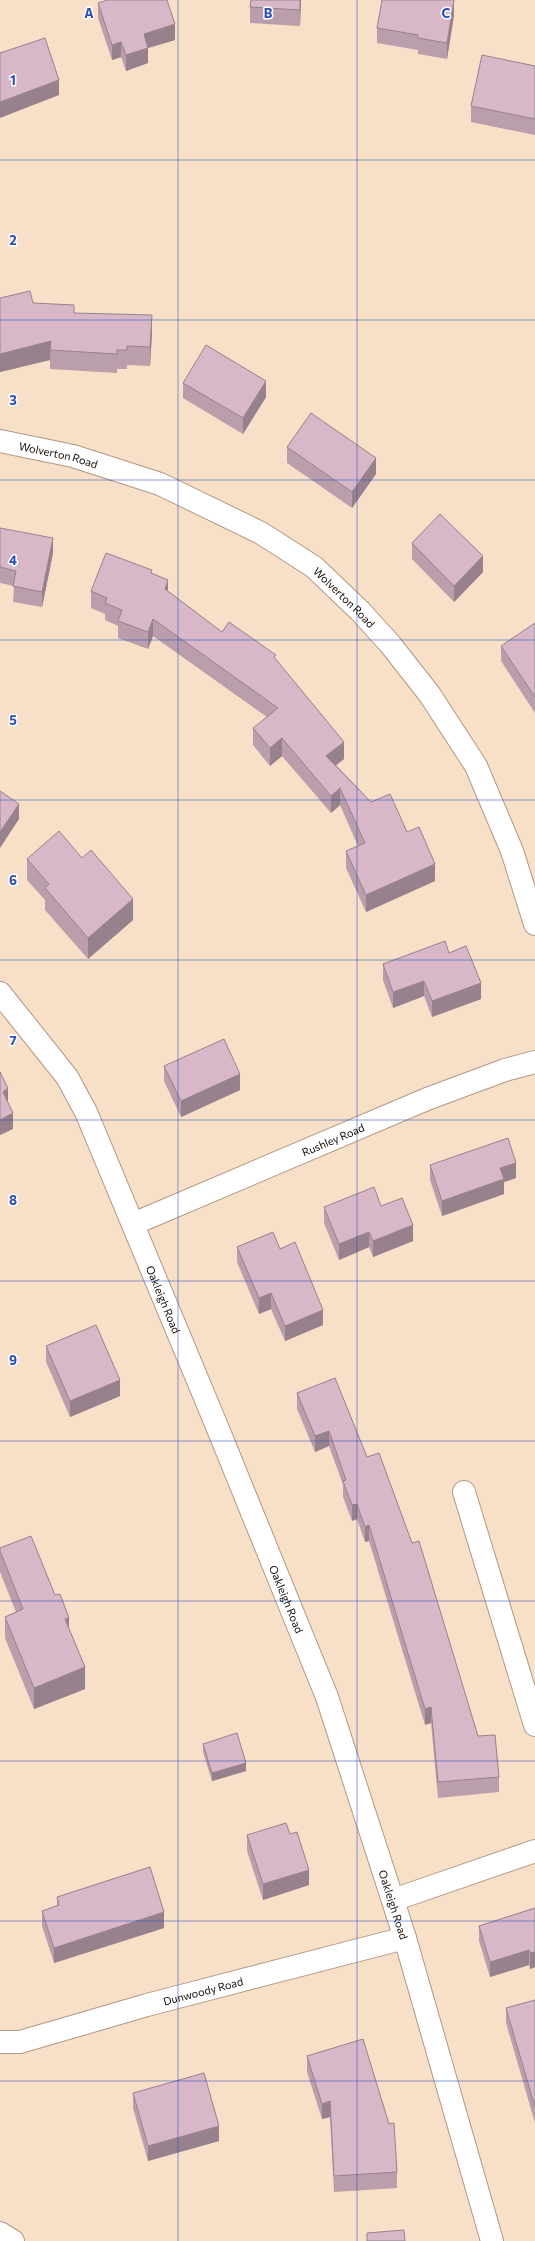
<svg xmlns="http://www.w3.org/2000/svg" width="535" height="2241" font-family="Commissioner,sans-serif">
<rect width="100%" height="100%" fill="#f8dfc8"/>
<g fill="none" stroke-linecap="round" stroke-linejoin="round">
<defs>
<g id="minor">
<path id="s1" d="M 0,441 L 73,456 L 160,484 L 261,533 L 314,567 L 360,611 L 390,644 L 430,695 L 476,766 L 512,851 L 535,924"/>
<path id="s2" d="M 0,993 L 67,1077 L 86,1112 L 216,1424 L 327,1697 L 405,1938 L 492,2241"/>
<path id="s3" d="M 133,1224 L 427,1099 L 505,1070 L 535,1062"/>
<path d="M 464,1492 L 535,1725"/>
<path d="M 393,1900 L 535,1851"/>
<path id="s4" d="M 0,2042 L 20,2042 L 147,2005 L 405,1938"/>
</g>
<path id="highway" d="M 0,2233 L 13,2241"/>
</defs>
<use href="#minor" stroke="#b09883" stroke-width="24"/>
<use href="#highway" stroke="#b09883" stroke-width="24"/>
<use href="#minor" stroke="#fff" stroke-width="22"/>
<use href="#highway" stroke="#fff" stroke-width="22"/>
</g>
<g fill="#ba9eac">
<path d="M 301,0 L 300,26 L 250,23 L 250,7 Z"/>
<path d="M 98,3 L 175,40 L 148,48 L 148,63 L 126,71 L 121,57 L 112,60 L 98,18 Z"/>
<path d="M 454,15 L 447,59 L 418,54 L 418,50 L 377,43 L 377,28 Z"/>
<path d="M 535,66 L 535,135 L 471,122 L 471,106 Z"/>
<path d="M 0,298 L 33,303 L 74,313 L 152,333 L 150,366 L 127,365 L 127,369 L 117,369 L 117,373 L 50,369 L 50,360 L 0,372 Z"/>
<path d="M 183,383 L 266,397 L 243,434 L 183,398 Z"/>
<path d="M 287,447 L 376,474 L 352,508 L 287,463 Z"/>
<path d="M 0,528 L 53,553 L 42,607 L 13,602 L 14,586 L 0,583 Z"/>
<path d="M 412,543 L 483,572 L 454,602 L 412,559 Z"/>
<path d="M 152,574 L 168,591 L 222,632 L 276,660 L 344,759 L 336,765 L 371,802 L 407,832 L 435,881 L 366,912 L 346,868 L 346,851 L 358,846 L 340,805 L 331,813 L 282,756 L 270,766 L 253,745 L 253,728 L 267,717 L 153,636 L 148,649 L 118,638 L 118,626 L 105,620 L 105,614 L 91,608 L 91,591 Z"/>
<path d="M 535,623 L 535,713 L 501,661 L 501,646 Z"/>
<path d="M 27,859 L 133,920 L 88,959 L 45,910 L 45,900 L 27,880 Z"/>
<path d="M 449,953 L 481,999 L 432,1017 L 424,996 L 393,1008 L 383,980 L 383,964 Z"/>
<path d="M 164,1066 L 240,1090 L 181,1117 L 164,1081 Z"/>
<path d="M 430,1165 L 516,1178 L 504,1182 L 504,1194 L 442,1216 L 430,1180 Z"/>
<path d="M 381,1206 L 413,1241 L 373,1257 L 369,1247 L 339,1260 L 324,1223 L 324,1207 Z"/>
<path d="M 237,1247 L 280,1249 L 323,1325 L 285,1341 L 271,1309 L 259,1314 L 237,1262 Z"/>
<path d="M 46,1346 L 120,1396 L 70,1417 L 46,1362 Z"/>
<path d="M 335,1378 L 478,1736 L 499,1777 L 499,1792 L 438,1798 L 431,1723 L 425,1725 L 369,1541 L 365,1542 L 357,1519 L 352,1521 L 343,1497 L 343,1485 L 329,1446 L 315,1452 L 297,1409 L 297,1393 Z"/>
<path d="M 0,1548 L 69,1628 L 85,1689 L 34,1709 L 5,1638 L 5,1617 L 16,1612 L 0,1572 Z"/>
<path d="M 203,1744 L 246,1771 L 212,1781 L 203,1752 Z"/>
<path d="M 247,1835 L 309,1885 L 263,1900 L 247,1851 Z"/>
<path d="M 57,1897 L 164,1928 L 54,1963 L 42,1926 L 42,1911 L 57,1906 Z"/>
<path d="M 535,1908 L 535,1967 L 530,1969 L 529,1965 L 490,1977 L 479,1941 L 479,1926 Z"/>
<path d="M 535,2000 L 535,2123 L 506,2023 L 506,2008 Z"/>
<path d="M 307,2056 L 397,2172 L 397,2188 L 334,2192 L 330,2117 L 322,2119 L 307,2072 Z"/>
<path d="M 133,2093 L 219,2141 L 148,2161 L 133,2108 Z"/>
</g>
<g fill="#97818c">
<path d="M 300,0 L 301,0 L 300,26 Z"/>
<path d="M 454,0 L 454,15 L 447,59 L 447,43 Z"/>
<path d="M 175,24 L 175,40 L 148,48 L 148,63 L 126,71 L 126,55 L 144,34 Z"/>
<path d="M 121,42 L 121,57 L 112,60 L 112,45 Z"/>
<path d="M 59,80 L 59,95 L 0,118 L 0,102 Z"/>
<path d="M 152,315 L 152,333 L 150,366 L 150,347 Z"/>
<path d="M 51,341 L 50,360 L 0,372 L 0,354 Z"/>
<path d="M 266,381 L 266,397 L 243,434 L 243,418 Z"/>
<path d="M 376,458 L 376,474 L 352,508 L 352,492 Z"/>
<path d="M 53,538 L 53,553 L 42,607 L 42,592 Z"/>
<path d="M 483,556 L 483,572 L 454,602 L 454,586 Z"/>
<path d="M 168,580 L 168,598 L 165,589 Z"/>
<path d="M 153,619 L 153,636 L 148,649 L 148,632 Z"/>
<path d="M 282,738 L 282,756 L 270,766 L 270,748 Z"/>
<path d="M 344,742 L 344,759 L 326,773 L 326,756 Z"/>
<path d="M 340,788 L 340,805 L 331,813 L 331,796 Z"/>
<path d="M 19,804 L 19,819 L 0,848 L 0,832 Z"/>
<path d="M 435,864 L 435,881 L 366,912 L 366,895 Z"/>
<path d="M 133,899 L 133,920 L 88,959 L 88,938 Z"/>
<path d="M 424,981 L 424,996 L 393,1008 L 393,992 Z"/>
<path d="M 481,983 L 481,999 L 432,1017 L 432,1001 Z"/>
<path d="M 240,1074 L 240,1090 L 181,1117 L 181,1101 Z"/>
<path d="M 8,1088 L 8,1104 L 3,1092 Z"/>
<path d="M 13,1113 L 13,1129 L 0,1135 L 0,1120 Z"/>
<path d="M 516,1163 L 516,1178 L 504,1182 L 504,1194 L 442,1216 L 442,1201 L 500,1168 Z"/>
<path d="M 413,1225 L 413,1241 L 373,1257 L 373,1241 Z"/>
<path d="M 369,1232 L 369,1247 L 339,1260 L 339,1244 Z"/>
<path d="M 271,1293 L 271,1309 L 259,1314 L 259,1298 Z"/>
<path d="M 323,1310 L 323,1325 L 285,1341 L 285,1326 Z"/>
<path d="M 120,1380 L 120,1396 L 70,1417 L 70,1401 Z"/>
<path d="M 329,1431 L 329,1446 L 315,1452 L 315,1436 Z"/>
<path d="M 357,1504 L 357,1519 L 352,1521 L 352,1505 Z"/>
<path d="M 369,1525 L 369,1541 L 365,1542 L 365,1527 Z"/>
<path d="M 69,1618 L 69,1639 L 65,1619 Z"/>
<path d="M 85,1667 L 85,1689 L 34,1709 L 34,1688 Z"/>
<path d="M 431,1707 L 431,1723 L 425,1725 L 425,1709 Z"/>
<path d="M 246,1763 L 246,1771 L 212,1781 L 212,1773 Z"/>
<path d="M 309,1870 L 309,1885 L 263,1900 L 263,1884 Z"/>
<path d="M 164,1912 L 164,1928 L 54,1963 L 54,1948 Z"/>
<path d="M 529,1950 L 529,1965 L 490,1977 L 490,1962 Z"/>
<path d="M 535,1952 L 535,1967 L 530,1969 L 530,1953 Z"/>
<path d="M 330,2101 L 330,2117 L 322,2119 L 322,2104 Z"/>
<path d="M 219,2126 L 219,2141 L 148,2161 L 148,2146 Z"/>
</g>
<g fill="#d8b8c8" stroke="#97818c">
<path d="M 107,0 L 167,0 L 175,24 L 144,34 L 148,48 L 126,55 L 121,42 L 112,45 L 98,3 Z"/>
<path d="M 251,0 L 300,0 L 300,10 L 250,7 Z"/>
<path d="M 382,0 L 454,0 L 447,43 L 418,38 L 418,35 L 377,28 Z"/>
<path d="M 45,38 L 59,80 L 0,102 L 0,53 Z"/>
<path d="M 482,55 L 535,66 L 535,119 L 471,106 Z"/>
<path d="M 30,291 L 33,303 L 74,305 L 74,313 L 152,315 L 150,347 L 127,346 L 127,350 L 117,350 L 117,354 L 50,350 L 51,341 L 0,354 L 0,298 Z"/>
<path d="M 206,345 L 266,381 L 243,418 L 183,383 Z"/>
<path d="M 311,413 L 376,458 L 352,492 L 287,447 Z"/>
<path d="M 440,514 L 483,556 L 454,586 L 412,543 Z"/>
<path d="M 0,528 L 53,538 L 42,592 L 13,586 L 16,571 L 0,567 Z"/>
<path d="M 106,553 L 152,570 L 151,573 L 168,580 L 165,589 L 222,632 L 229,622 L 276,655 L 274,657 L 344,742 L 326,756 L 371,802 L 390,794 L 407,832 L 419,827 L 435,864 L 366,895 L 346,851 L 365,843 L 340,788 L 331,796 L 282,738 L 270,748 L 253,728 L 278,708 L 153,619 L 148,632 L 118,621 L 122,610 L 105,603 L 107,598 L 91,591 Z"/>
<path d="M 535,623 L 535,697 L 501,646 Z"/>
<path d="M 0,791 L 19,804 L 0,832 Z"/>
<path d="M 59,831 L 82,858 L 91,850 L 133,899 L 88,938 L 45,888 L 49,884 L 27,859 Z"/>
<path d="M 445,941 L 449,953 L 466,946 L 481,983 L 432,1001 L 424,981 L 393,992 L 383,964 Z"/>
<path d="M 224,1039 L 240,1074 L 181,1101 L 164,1066 Z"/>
<path d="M 0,1072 L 8,1088 L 3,1092 L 13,1113 L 0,1120 Z"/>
<path d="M 508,1138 L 516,1163 L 500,1168 L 504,1179 L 442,1201 L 430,1165 Z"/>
<path d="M 374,1187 L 381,1206 L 402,1198 L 413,1225 L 373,1241 L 369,1232 L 339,1244 L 324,1207 Z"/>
<path d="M 273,1232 L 280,1249 L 295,1242 L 323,1310 L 285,1326 L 271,1293 L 259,1298 L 237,1247 Z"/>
<path d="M 96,1325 L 120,1380 L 70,1401 L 46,1346 Z"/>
<path d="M 335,1378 L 367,1457 L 379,1453 L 412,1543 L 419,1541 L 478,1736 L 495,1735 L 499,1777 L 438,1782 L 431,1707 L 425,1709 L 369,1525 L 365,1527 L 357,1504 L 352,1505 L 343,1481 L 346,1480 L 329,1431 L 315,1436 L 297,1393 Z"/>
<path d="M 31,1536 L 55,1595 L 60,1594 L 69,1618 L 65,1619 L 85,1667 L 34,1688 L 5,1617 L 23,1609 L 0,1551 L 0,1548 Z"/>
<path d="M 237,1733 L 246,1763 L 212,1773 L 203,1744 Z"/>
<path d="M 286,1823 L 290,1834 L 297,1832 L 309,1870 L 263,1884 L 247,1835 Z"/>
<path d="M 150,1867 L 164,1912 L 54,1948 L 42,1911 L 59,1905 L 57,1897 Z"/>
<path d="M 535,1908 L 535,1952 L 530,1953 L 529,1950 L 490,1962 L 479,1926 Z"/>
<path d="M 535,2000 L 535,2107 L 506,2008 Z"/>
<path d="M 363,2039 L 389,2124 L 394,2123 L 397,2172 L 334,2176 L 330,2101 L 322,2104 L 307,2056 Z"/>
<path d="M 204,2073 L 219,2126 L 148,2146 L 133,2093 Z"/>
<path d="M 404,2230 L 405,2241 L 367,2241 L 367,2233 Z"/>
</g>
<path fill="none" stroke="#2e4dbd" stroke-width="1" stroke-opacity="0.55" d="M 178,0 L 178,2241M 357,0 L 357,2241M 0,160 L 535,160M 0,320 L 535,320M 0,480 L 535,480M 0,640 L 535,640M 0,800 L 535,800M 0,960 L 535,960M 0,1120 L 535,1120M 0,1281 L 535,1281M 0,1441 L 535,1441M 0,1601 L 535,1601M 0,1761 L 535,1761M 0,1921 L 535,1921M 0,2081 L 535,2081"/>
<g text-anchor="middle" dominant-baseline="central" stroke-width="3" stroke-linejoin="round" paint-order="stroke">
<g font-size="11" fill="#160d06" stroke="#fff">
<text stroke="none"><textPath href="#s1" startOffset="60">Wolverton Road</textPath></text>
<text stroke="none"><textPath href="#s1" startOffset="384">Wolverton Road</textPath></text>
<text stroke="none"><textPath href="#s3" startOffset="217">Rushley Road</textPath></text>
<text stroke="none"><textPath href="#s2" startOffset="350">Oakleigh Road</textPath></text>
<text stroke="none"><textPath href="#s2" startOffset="674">Oakleigh Road</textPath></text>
<text stroke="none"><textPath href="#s2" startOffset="998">Oakleigh Road</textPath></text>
<text stroke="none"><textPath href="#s4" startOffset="210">Dunwoody Road</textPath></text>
</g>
</g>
<g font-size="13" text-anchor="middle" font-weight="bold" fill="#2e4dbd" stroke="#fff" stroke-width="3" stroke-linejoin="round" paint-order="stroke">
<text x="89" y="18">A</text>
<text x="268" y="18">B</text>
<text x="446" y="18">C</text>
<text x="13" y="85">1</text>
<text x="13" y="245">2</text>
<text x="13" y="405">3</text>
<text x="13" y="565">4</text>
<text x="13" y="725">5</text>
<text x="13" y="885">6</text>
<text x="13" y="1045">7</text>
<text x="13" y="1205">8</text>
<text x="13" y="1365">9</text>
</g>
</svg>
